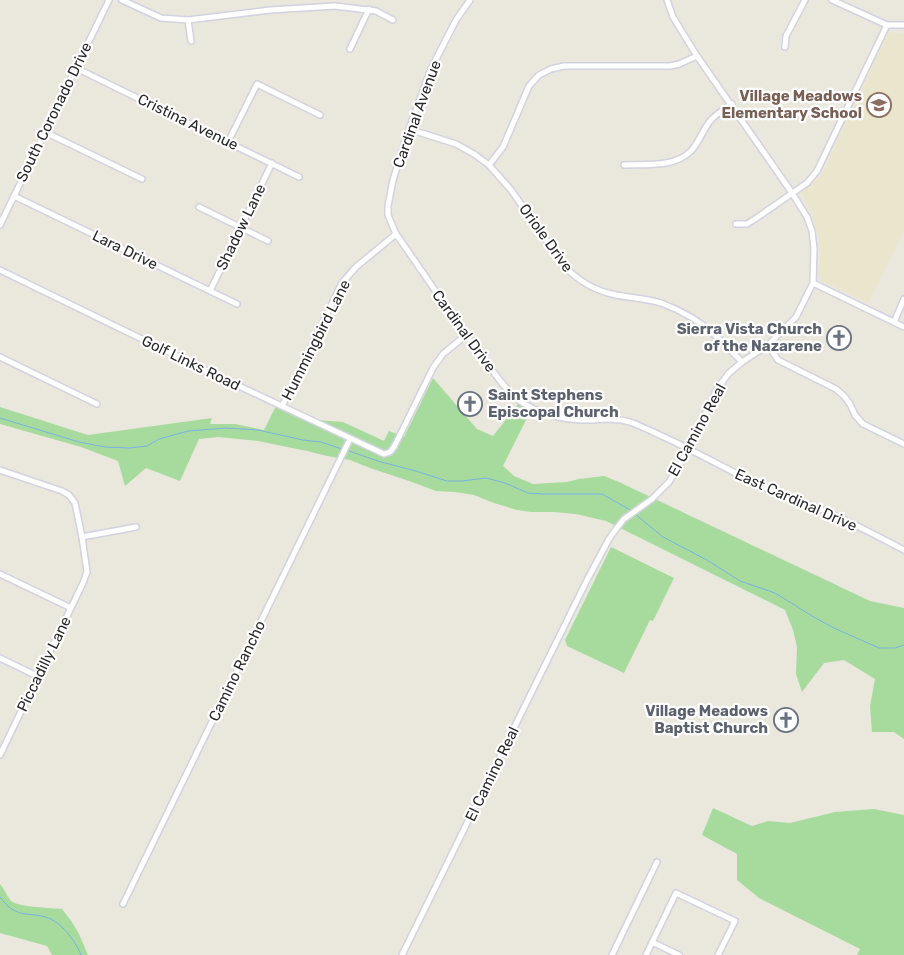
<svg xmlns="http://www.w3.org/2000/svg" width="904" height="955" font-family="Rubik,sans-serif">
<rect width="100%" height="100%" fill="#eae7dc"/>
<path fill="#eae6cd" d="M 889,32 L 904,34 L 904,230 L 868,303 L 821,280 L 818,275 L 820,260 L 819,238 L 812,214 L 802,193 L 821,176 Z"/>
<g fill="#a7db9e">
<path d="M 433,378 L 477,429 L 493,436 L 519,403 L 530,412 L 503,466 L 514,476 L 533,484 L 567,482 L 579,479 L 604,476 L 619,482 L 870,601 L 904,608 L 904,739 L 894,732 L 872,732 L 870,706 L 875,679 L 844,660 L 824,663 L 802,692 L 796,674 L 797,647 L 793,630 L 785,610 L 606,521 L 576,514 L 553,512 L 531,512 L 517,510 L 494,503 L 474,495 L 455,492 L 436,491 L 412,482 L 370,468 L 350,460 L 327,456 L 307,451 L 258,441 L 218,437 L 199,439 L 180,481 L 146,468 L 125,486 L 118,461 L 81,447 L 0,424 L 0,407 L 88,435 L 212,418 L 210,424 L 235,424 L 264,430 L 276,406 L 316,420 L 343,422 L 384,441 L 389,431 L 404,437 Z"/>
<path d="M 611,547 L 674,578 L 653,621 L 650,620 L 624,673 L 567,646 L 565,640 Z"/>
<path d="M 713,808 L 752,826 L 768,821 L 790,823 L 835,812 L 874,809 L 904,815 L 904,955 L 857,955 L 860,949 L 759,898 L 737,880 L 737,854 L 702,835 Z"/>
<path d="M 0,884 C 4,889 7,896 11,901 C 18,907 52,908 62,909 L 72,922 L 79,934 L 88,955 L 52,955 L 47,946 L 0,933 Z"/>
</g>
<g fill="none" stroke-linecap="round" stroke-linejoin="round">
<g stroke="#7ab1e1" stroke-width="1">
<path d="M 0,418 L 79,442 L 105,447 L 129,448 L 147,446 L 159,439 L 188,431 L 226,428 L 258,430 L 303,440 L 321,442 L 342,449"/>
<path d="M 346,450 L 381,462 L 416,471 L 447,481 L 462,481 L 486,478 L 505,483 L 528,493 L 543,494 L 602,494 L 632,511"/>
<path d="M 635,514 L 663,537 L 707,560 L 740,581 L 775,593 L 812,616 L 834,628 L 879,648 L 895,648 L 904,645"/>
<path d="M 0,897 C 17,921 29,910 51,919 C 63,925 77,943 81,955"/>
</g>
<defs>
<g id="minor">
<path d="M 122,0 L 161,18 L 188,20 L 270,10 L 335,6 L 376,11 L 393,20"/>
<path d="M 470,0 L 456,20 L 431,69 L 409,129 L 393,180 L 388,206 L 388,215 L 396,234 C 425,275 453,318 483,358 C 494,372 505,390 520,401 C 540,415 568,421 592,420 C 605,419 617,418 630,422 C 641,426 653,432 664,437 C 701,454 736,475 773,491 C 786,498 801,501 815,507 C 846,519 875,535 904,550"/>
<path d="M 832,0 L 887,25 L 904,25"/>
<path d="M 188,20 L 191,41"/>
<path d="M 785,47 L 786,36 L 805,0"/>
<path d="M 350,49 L 369,9"/>
<path d="M 76,68 L 299,177"/>
<path d="M 409,129 L 456,144 L 474,154 L 489,165 L 511,190 L 566,268 C 578,280 594,290 612,294 C 628,298 645,298 661,303 C 680,310 700,321 715,335 C 724,343 733,353 742,362"/>
<path d="M 45,132 L 142,179"/>
<path d="M 228,142 L 257,84 L 320,115"/>
<path d="M 489,165 L 503,147 L 529,86 L 539,75 L 551,69 L 564,66 L 670,66 L 679,64 L 697,56"/>
<path d="M 624,165 C 646,164 674,168 691,151 C 699,142 703,130 710,121 C 716,114 724,109 732,104"/>
<path d="M 14,196 L 237,304"/>
<path d="M 199,207 L 268,241"/>
<path d="M 736,224 L 747,224 L 755,219 L 807,183 L 817,171 L 887,25"/>
<path d="M 0,225 L 109,0"/>
<path d="M 0,270 L 224,379 L 384,454 L 390,452 L 394,447 L 433,368 L 443,354 L 466,335"/>
<path d="M 813,283 L 904,327"/>
<path d="M 210,291 L 272,163"/>
<path d="M 894,322 L 904,299"/>
<path d="M 768,345 L 778,360 L 836,389 L 844,396 L 850,404 L 855,415 L 863,424 L 904,444"/>
<path d="M 0,357 L 97,404"/>
<path d="M 282,406 L 342,283 L 356,267 L 396,234"/>
<path d="M 0,470 L 62,491 L 69,495 L 75,503 L 82,537 L 87,572 L 83,583 L 0,755"/>
<path d="M 82,537 L 136,527"/>
<path d="M 0,574 L 71,608"/>
<path d="M 0,658 L 37,676"/>
<path d="M 123,904 L 350,439"/>
<path d="M 652,942 L 679,955"/>
<path d="M 402,955 L 587,580 L 609,539 L 616,529 L 624,519 L 652,499 L 669,482 L 689,449 L 716,391 L 728,374 L 742,362 L 768,345 L 796,317 L 813,283 L 814,249 L 812,231 L 807,217 L 792,193 L 697,56 L 673,17 L 667,0"/>
<path d="M 612,955 L 657,862"/>
<path d="M 646,955 L 676,893 L 735,921 L 718,955"/>
</g>
</defs>
<use href="#minor" stroke="#d2d2e0" stroke-width="8"/>
<use href="#minor" stroke="#fff" stroke-width="5"/>
</g>
<defs>
<symbol id="school-ring" viewBox="-11 -11 22 22"><circle r="9.5" fill="#fff" stroke="#8d6e63" stroke-width="1.5"/><path d="M0-5L7-2L0 1L-7-2ZM-4 1L0 2.5L4 1V4Q0 6-4 4Z" fill="#8d6e63"/></symbol>
<symbol id="church-ring" viewBox="-11 -11 22 22"><circle r="9.5" fill="#fff" stroke="#6b7280" stroke-width="1.5"/><path d="M-1.2-6h2.4v3.5h3.3v2.4h-3.3V6h-2.4V-.1h-3.3v-2.4h3.3Z" fill="#6b7280"/></symbol>
</defs>
<g fill-rule="evenodd">
<use href="#school-ring" x="865" y="91" width="28" height="28"/>
<use href="#church-ring" x="825" y="324" width="28" height="28"/>
<use href="#church-ring" x="456" y="390" width="28" height="28"/>
<use href="#church-ring" x="772" y="706" width="28" height="28"/>
</g>
<g text-anchor="middle" dominant-baseline="central" stroke-width="4.5" stroke-linejoin="round" paint-order="stroke">
<g font-size="15" font-weight="bold" fill="#785e54" stroke="#fff" text-anchor="end">
<text x="862" y="96">Village Meadows<tspan x="862" dy="17">Elementary School</tspan></text>
</g>
<g font-size="15" fill="#292929" stroke="#fff">
<text transform="translate(54 112) rotate(-64)">South Coronado Drive</text>
<text transform="translate(417 114) rotate(-70)">Cardinal Avenue</text>
<text transform="translate(188 122) rotate(26)">Cristina Avenue</text>
<text transform="translate(241 227) rotate(-64)">Shadow Lane</text>
<text transform="translate(546 238) rotate(54)">Oriole Drive</text>
<text transform="translate(125 250) rotate(26)">Lara Drive</text>
<text transform="translate(464 331) rotate(54)">Cardinal Drive</text>
<text transform="translate(316 340) rotate(-63)">Hummingbird Lane</text>
<text transform="translate(191 363) rotate(26)">Golf Links Road</text>
<text transform="translate(697 430) rotate(-61)">El Camino Real</text>
<text transform="translate(796 500) rotate(24)">East Cardinal Drive</text>
<text transform="translate(44 664) rotate(-64)">Piccadilly Lane</text>
<text transform="translate(237 671) rotate(-64)">Camino Rancho</text>
<text transform="translate(492 774) rotate(-64)">El Camino Real</text>
</g>
<g font-size="15" font-weight="bold" fill="#5b616d" stroke="#fff" text-anchor="end">
<text x="822" y="329">Sierra Vista Church<tspan x="822" dy="17">of the Nazarene</tspan></text>
<text x="488" y="395" text-anchor="start">Saint Stephens<tspan x="488" dy="17">Episcopal Church</tspan></text>
<text x="768" y="711">Village Meadows<tspan x="768" dy="17">Baptist Church</tspan></text>
</g>
</g>
</svg>
